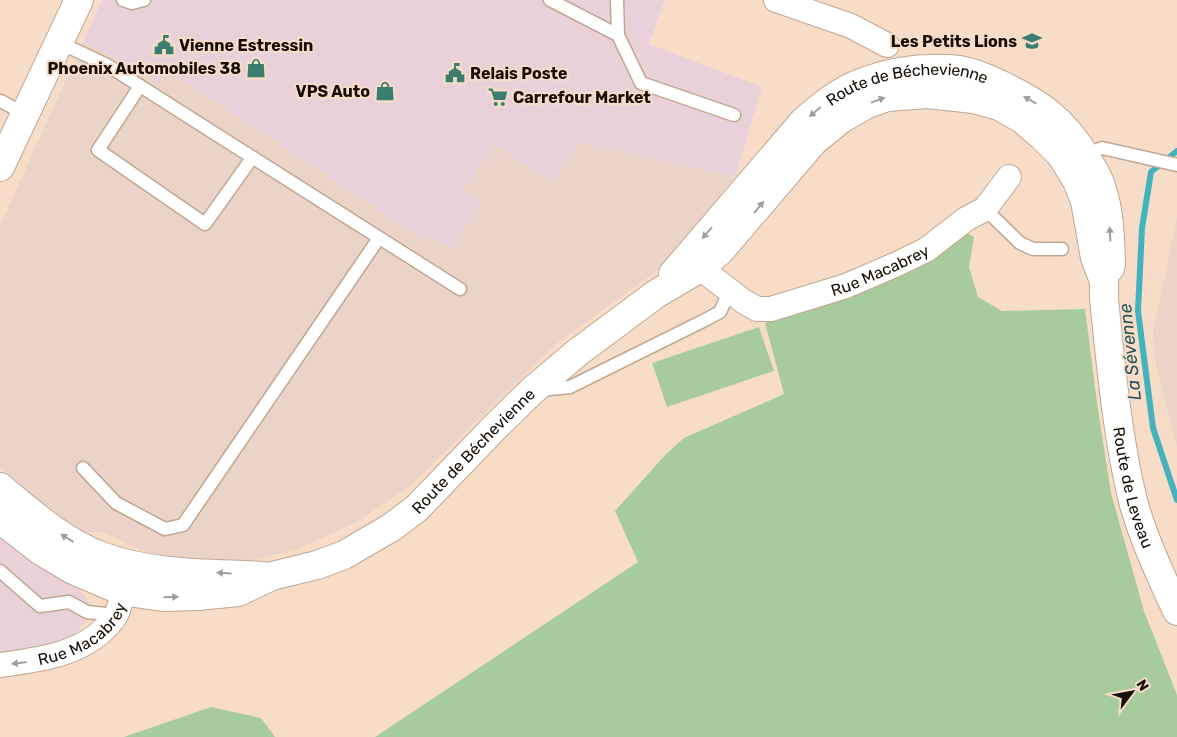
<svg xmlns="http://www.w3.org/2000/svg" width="1177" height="737" font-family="Rubik,sans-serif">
<rect width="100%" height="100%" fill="#f7ddc7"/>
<g fill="#e9d1da">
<path d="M 102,0 L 665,0 L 649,44 L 762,87 L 735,177 L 579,143 L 554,182 L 482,204 L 451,249 L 431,237 L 427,243 L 251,125 L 168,72 L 160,84 L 131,65 L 83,42 Z"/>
<path d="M 0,536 L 33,562 L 79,588 L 89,602 L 85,622 L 69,640 L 0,653 Z"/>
</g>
<g fill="#ead4c7">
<path d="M 83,42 L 131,66 L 159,84 L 167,72 L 251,125 L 426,243 L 431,236 L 451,249 L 481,204 L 463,191 L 494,145 L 554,182 L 579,143 L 735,177 L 657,271 L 561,340 L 408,488 L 360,520 L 301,548 L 246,562 L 158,558 L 103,532 L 76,532 L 0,469 L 0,226 Z"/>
<path d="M 1177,217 L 1177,447 L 1156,365 L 1153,333 Z"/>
</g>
<g fill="#a7cb9d">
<path d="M 962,230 L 974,237 L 969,267 L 978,297 L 1002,311 L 1085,309 L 1097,403 L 1111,493 L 1144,611 L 1177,695 L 1177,737 L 375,737 L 638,562 L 615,511 L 666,454 L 684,438 L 784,394 L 765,323 L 798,313 Z"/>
<path d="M 759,327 L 774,371 L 667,407 L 652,363 Z"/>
<path d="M 211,707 L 261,718 L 275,737 L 124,737 Z"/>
</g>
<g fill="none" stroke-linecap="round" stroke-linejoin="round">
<path stroke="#45b3be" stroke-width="6" d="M 1177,151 L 1151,172 L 1142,228 L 1138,311 L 1153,428 L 1177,500"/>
<defs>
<g id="lane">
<path d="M 123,0 L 132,3 L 144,0"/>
<path d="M 550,0 L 618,35"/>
<path d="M 617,0 L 618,35 L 641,83 L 734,115"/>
<path d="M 58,42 L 107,65 L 460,289"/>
<path d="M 140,86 L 98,150 L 205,224 L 252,158"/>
<path d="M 1,101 L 24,114"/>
<path d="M 1081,156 L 1102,148 L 1177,165"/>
<path d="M 985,209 L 1020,243 L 1033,249 L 1062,249"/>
<path d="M 540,390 L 570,387 L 705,320 L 720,312 L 729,292"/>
<path d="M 83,468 L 116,503 L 165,529 L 183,525 L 379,238"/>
<path d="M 0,571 L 40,606 L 69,602 L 87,612 L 116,615"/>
</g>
<g id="street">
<path d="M 776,0 L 851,26 L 887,45"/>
<path id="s1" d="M 700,268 L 743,301 L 757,309 L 771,309 L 846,286 L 897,264 L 926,250 L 966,219 L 985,209 L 1009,177"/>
<path id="s2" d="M 0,665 C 38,660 82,655 109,624 C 111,621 115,618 116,615 C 121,605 124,586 129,574"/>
</g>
<g id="secondary">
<path id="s3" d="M 673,274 L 803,122 C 822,105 842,89 866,81 C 896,70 929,67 960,70 C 974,72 987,78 999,84 C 1040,103 1064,120 1087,159 C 1093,169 1099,178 1102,189 C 1110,214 1110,239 1111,264 L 1110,268"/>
<path d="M 0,487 C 32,514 65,543 104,557 C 155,575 211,573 263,576"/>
<path id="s4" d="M 0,519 L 41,551 L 73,570 L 122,591 L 162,597 L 198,596 L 238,592 L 272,576 L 317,565 L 344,555 L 392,527 L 417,508 L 495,427 L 533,390 L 578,352 L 656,294 L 700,268 L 720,251 L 814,141 L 841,119 L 867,104 L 887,97 L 927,94 L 974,99 L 999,106 L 1022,119 L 1044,138 L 1061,155 L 1077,181 L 1085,201 L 1095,258 L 1104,281 L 1104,299 C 1111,366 1117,435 1133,501 C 1143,538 1161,576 1177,611"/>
</g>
<path id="primary" d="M 0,167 L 79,0"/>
</defs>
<use href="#lane" stroke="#bfa792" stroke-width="15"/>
<use href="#street" stroke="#bfa792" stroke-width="26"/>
<use href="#secondary" stroke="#bfa792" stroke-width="30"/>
<use href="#primary" stroke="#bfa792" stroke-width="30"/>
<use href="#lane" stroke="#fff" stroke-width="12"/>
<use href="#street" stroke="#fff" stroke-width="24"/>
<use href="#secondary" stroke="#fff" stroke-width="28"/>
<use href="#primary" stroke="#fff" stroke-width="28"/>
</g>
<defs><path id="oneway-solid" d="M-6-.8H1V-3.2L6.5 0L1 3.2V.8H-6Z" transform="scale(1.25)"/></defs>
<g fill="#a19e9b">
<use href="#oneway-solid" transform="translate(878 100) rotate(-20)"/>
<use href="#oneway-solid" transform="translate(1030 100) rotate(-150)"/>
<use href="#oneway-solid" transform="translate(815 112) rotate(139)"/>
<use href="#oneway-solid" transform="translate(759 207) rotate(-50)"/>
<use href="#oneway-solid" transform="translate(707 233) rotate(131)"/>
<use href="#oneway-solid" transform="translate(1110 234) rotate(-93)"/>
<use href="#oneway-solid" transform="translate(67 538) rotate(-149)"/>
<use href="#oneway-solid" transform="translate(224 573) rotate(-177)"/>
<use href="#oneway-solid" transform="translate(171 597) rotate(-2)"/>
<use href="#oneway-solid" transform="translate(19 663) rotate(173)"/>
</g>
<defs>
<symbol id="school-bare" viewBox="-9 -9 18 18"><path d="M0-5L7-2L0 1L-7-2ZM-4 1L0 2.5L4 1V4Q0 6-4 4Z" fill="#3b7d6e" stroke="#f7ddc7" stroke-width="2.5" paint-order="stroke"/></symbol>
<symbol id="civic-bare" viewBox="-9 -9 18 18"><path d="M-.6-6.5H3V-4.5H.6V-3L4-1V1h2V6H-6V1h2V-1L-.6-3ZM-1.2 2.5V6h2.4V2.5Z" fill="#3b7d6e" stroke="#f7ddc7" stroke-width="2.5" paint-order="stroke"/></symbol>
<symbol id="shop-bare" viewBox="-9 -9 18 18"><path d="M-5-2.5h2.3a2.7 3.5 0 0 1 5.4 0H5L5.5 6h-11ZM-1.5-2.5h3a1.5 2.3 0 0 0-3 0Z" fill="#3b7d6e" stroke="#f7ddc7" stroke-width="2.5" paint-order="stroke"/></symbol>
<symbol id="supermarket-bare" viewBox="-9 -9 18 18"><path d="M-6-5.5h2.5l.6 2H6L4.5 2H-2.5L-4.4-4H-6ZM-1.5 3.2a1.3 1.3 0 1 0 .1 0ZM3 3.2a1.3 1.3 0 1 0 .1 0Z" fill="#3b7d6e" stroke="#f7ddc7" stroke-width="2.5" paint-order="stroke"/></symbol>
</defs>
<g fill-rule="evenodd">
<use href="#school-bare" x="1018" y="27" width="28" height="28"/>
<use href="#civic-bare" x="150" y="31" width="28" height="28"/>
<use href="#shop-bare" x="242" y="54" width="28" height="28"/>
<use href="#civic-bare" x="441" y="59" width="28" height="28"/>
<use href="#shop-bare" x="371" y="77" width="28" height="28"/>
<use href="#supermarket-bare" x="484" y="83" width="28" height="28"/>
</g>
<g text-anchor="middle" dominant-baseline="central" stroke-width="4" stroke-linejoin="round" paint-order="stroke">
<g font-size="16" font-weight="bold" fill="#150d06" stroke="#f7ddc7" text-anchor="end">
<text x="1017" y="41">Les Petits Lions</text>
<text x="179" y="45" text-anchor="start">Vienne Estressin</text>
<text x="241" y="68">Phoenix Automobiles 38</text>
<text x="470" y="73" text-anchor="start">Relais Poste</text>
<text x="370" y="91">VPS Auto</text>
<text x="513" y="97" text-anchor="start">Carrefour Market</text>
</g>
<g font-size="16" fill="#150d06" stroke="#f7ddc7">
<text stroke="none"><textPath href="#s3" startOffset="316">Route de Béchevienne</textPath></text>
<text stroke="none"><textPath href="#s1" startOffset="200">Rue Macabrey</textPath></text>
<text stroke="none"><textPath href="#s4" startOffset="539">Route de Béchevienne</textPath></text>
<text stroke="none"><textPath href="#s4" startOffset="1625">Route de Leveau</textPath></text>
<text stroke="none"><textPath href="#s2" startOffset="91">Rue Macabrey</textPath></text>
</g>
<g font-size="18" font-style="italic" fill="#26555a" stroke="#f7ddc7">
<text transform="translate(1130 352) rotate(-96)">La Sévenne</text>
</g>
</g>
<g transform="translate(1132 692) rotate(58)" stroke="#f7ddc7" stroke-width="4" paint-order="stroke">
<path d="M0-4L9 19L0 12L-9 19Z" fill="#150d06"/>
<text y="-8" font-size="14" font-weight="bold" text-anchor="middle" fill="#150d06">N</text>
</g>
</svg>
